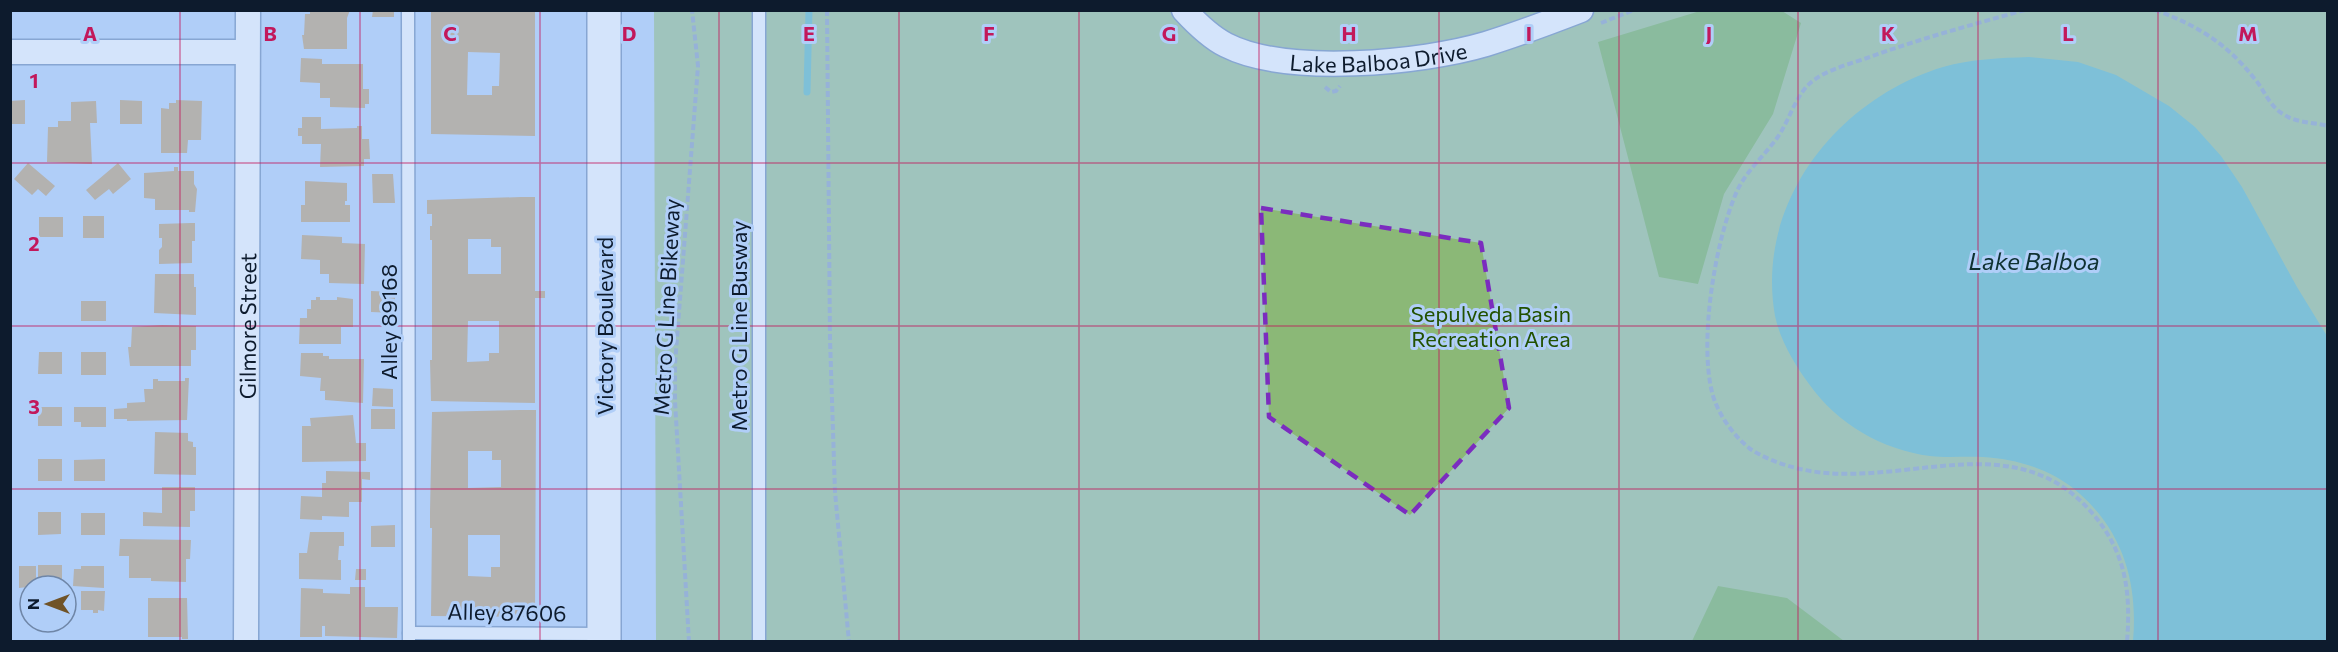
<svg xmlns="http://www.w3.org/2000/svg" width="2338" height="652" font-family="Commissioner,sans-serif">
<rect width="100%" height="100%" fill="#b0cef8"/>
<path fill="#8bb877" d="M 654,11 L 2327,11 L 2327,641 L 656,641 Z"/>
<g fill="#5ba532">
<path d="M 1700,11 L 1782,11 L 1801,23 L 1773,114 L 1724,194 L 1698,284 L 1659,277 L 1598,42 Z"/>
<path d="M 1718,586 L 1787,598 L 1844,641 L 1692,641 Z"/>
</g>
<path fill="#40b0b2" d="M 2029,57 L 2078,62 L 2116,75 L 2169,106 L 2195,127 L 2221,156 L 2242,187 L 2297,287 L 2327,336 L 2327,641 L 2133,641 C 2138,585 2124,533 2080,494 C 2053,470 2018,459 1983,457 C 1965,456 1948,458 1930,456 C 1883,450 1837,424 1809,384 C 1795,365 1780,340 1775,316 C 1755,202 1838,99 1943,67 C 1971,59 2000,58 2029,57 Z"/>
<g fill="none" stroke-linecap="round" stroke-linejoin="round">
<path stroke="#40b0b2" stroke-width="7" d="M 807,92 L 809,10"/>
</g>
<g fill="#b5905a" fill-rule="evenodd">
<path d="M 310,10 L 350,10 L 347,18 L 347,49 L 304,49 L 302,35 L 304,35 L 305,14 L 310,14 Z"/>
<path d="M 373,10 L 394,10 L 394,17 L 372,17 Z"/>
<path d="M 431,10 L 535,10 L 535,136 L 431,134 ZM 468,52 L 500,53 L 499,86 L 492,86 L 492,95 L 467,95 Z"/>
<path d="M 301,58 L 322,59 L 322,64 L 363,64 L 363,89 L 369,89 L 369,104 L 365,104 L 365,108 L 330,107 L 330,98 L 320,98 L 320,83 L 300,82 Z"/>
<path d="M 25,100 L 25,124 L 10,124 L 10,101 Z"/>
<path d="M 120,100 L 142,101 L 142,124 L 120,124 Z"/>
<path d="M 176,100 L 202,101 L 201,140 L 188,140 L 187,153 L 161,153 L 161,108 L 169,109 L 169,103 L 176,103 Z"/>
<path d="M 96,101 L 97,123 L 90,123 L 92,164 L 47,162 L 48,127 L 58,127 L 58,121 L 71,121 L 71,102 Z"/>
<path d="M 302,117 L 321,117 L 321,129 L 357,128 L 357,126 L 362,126 L 362,139 L 369,139 L 370,159 L 364,159 L 364,166 L 320,167 L 321,144 L 302,144 L 302,136 L 298,136 L 298,128 L 302,128 Z"/>
<path d="M 28,163 L 55,186 L 46,196 L 38,189 L 32,195 L 14,179 Z"/>
<path d="M 118,163 L 131,179 L 113,194 L 109,189 L 95,200 L 86,190 Z"/>
<path d="M 174,167 L 178,167 L 178,171 L 194,171 L 194,184 L 197,189 L 195,212 L 189,212 L 189,210 L 155,210 L 155,199 L 144,198 L 144,173 L 174,171 Z"/>
<path d="M 372,174 L 393,174 L 395,203 L 373,203 Z"/>
<path d="M 305,181 L 347,183 L 347,201 L 345,201 L 345,205 L 350,205 L 350,222 L 301,222 L 301,205 L 305,205 Z"/>
<path d="M 521,197 L 535,197 L 535,291 L 545,291 L 545,298 L 535,298 L 535,403 L 431,401 L 430,360 L 432,360 L 432,240 L 430,240 L 430,226 L 432,226 L 432,214 L 427,214 L 427,200 ZM 468,239 L 491,239 L 491,247 L 501,247 L 501,274 L 468,274 ZM 468,321 L 499,321 L 499,353 L 489,353 L 489,361 L 467,362 Z"/>
<rect x="83" y="216" width="21" height="22"/>
<rect x="39" y="217" width="24" height="20"/>
<path d="M 191,223 L 195,223 L 195,241 L 192,241 L 192,263 L 159,264 L 159,250 L 162,247 L 162,238 L 159,238 L 159,224 Z"/>
<path d="M 302,235 L 342,237 L 342,243 L 365,244 L 364,284 L 329,283 L 329,274 L 320,274 L 320,260 L 301,259 Z"/>
<path d="M 155,274 L 194,274 L 194,287 L 196,287 L 196,315 L 154,313 Z"/>
<path d="M 371,291 L 395,292 L 395,313 L 371,312 Z"/>
<path d="M 316,297 L 320,297 L 320,300 L 337,300 L 337,297 L 353,299 L 353,327 L 341,327 L 341,344 L 299,344 L 300,318 L 307,318 L 307,309 L 311,309 L 311,300 L 316,300 Z"/>
<rect x="81" y="301" width="25" height="20"/>
<path d="M 162,325 L 196,326 L 196,350 L 191,350 L 191,366 L 130,366 L 128,347 L 131,347 L 132,327 Z"/>
<path d="M 39,352 L 62,352 L 62,374 L 38,374 Z"/>
<rect x="81" y="352" width="25" height="23"/>
<path d="M 301,353 L 323,353 L 323,356 L 329,356 L 329,359 L 364,359 L 363,403 L 325,400 L 325,391 L 320,391 L 321,378 L 300,376 Z"/>
<path d="M 185,378 L 189,378 L 187,420 L 127,421 L 127,419 L 114,419 L 114,409 L 127,408 L 127,403 L 145,402 L 144,389 L 153,389 L 153,379 L 158,379 L 158,381 L 185,381 Z"/>
<path d="M 373,388 L 393,389 L 393,407 L 372,406 Z"/>
<rect x="38" y="407" width="24" height="19"/>
<path d="M 74,407 L 106,407 L 106,427 L 81,427 L 81,422 L 74,422 Z"/>
<rect x="371" y="409" width="24" height="20"/>
<path d="M 521,410 L 536,410 L 535,617 L 431,616 L 432,528 L 430,528 L 430,512 L 432,412 ZM 468,451 L 492,451 L 492,460 L 501,460 L 501,487 L 468,488 ZM 468,535 L 500,535 L 500,567 L 491,567 L 491,577 L 468,576 Z"/>
<path d="M 353,415 L 356,443 L 366,443 L 366,461 L 302,462 L 302,426 L 311,426 L 310,418 Z"/>
<path d="M 155,432 L 188,433 L 188,441 L 193,442 L 193,447 L 196,447 L 196,475 L 154,474 Z"/>
<rect x="38" y="459" width="24" height="22"/>
<path d="M 105,459 L 105,481 L 74,481 L 74,460 Z"/>
<path d="M 326,471 L 370,472 L 370,480 L 362,479 L 362,502 L 349,502 L 349,517 L 322,516 L 322,520 L 300,519 L 301,496 L 322,497 L 322,483 L 326,483 Z"/>
<path d="M 162,487 L 195,487 L 195,511 L 190,511 L 190,527 L 143,526 L 143,512 L 162,513 Z"/>
<path d="M 38,512 L 61,512 L 61,534 L 38,535 Z"/>
<rect x="81" y="513" width="24" height="22"/>
<path d="M 395,525 L 395,547 L 371,547 L 371,526 Z"/>
<path d="M 310,532 L 344,532 L 344,546 L 339,546 L 338,560 L 341,560 L 341,580 L 299,579 L 299,553 L 307,553 Z"/>
<path d="M 120,539 L 191,540 L 190,559 L 186,559 L 186,582 L 151,581 L 151,578 L 129,578 L 129,556 L 119,556 Z"/>
<rect x="38" y="565" width="24" height="21"/>
<path d="M 19,566 L 36,566 L 36,586 L 19,588 Z"/>
<path d="M 81,566 L 104,566 L 104,588 L 73,586 L 74,569 L 81,569 Z"/>
<path d="M 356,569 L 366,569 L 366,580 L 355,580 Z"/>
<path d="M 350,587 L 365,587 L 365,607 L 398,607 L 397,638 L 325,636 L 325,626 L 322,626 L 322,637 L 300,637 L 301,588 L 323,589 L 323,593 L 350,594 Z"/>
<path d="M 81,591 L 105,591 L 104,611 L 98,610 L 98,613 L 93,613 L 93,610 L 81,610 Z"/>
<path d="M 148,598 L 187,598 L 188,639 L 182,639 L 182,637 L 148,637 Z"/>
</g>
<g fill="none" stroke-linecap="round" stroke-linejoin="round">
<defs>
<g id="lane">
<path d="M 408,10 L 409,642"/>
<path d="M 759,10 L 759,642"/>
<path d="M 409,633 L 603,634"/>
</g>
<g id="street">
<path id="s1" d="M 1184,10 C 1196,23 1210,37 1226,45 C 1287,76 1422,63 1486,44 C 1518,34 1550,22 1581,10"/>
<path d="M 10,52 L 247,52"/>
<path id="s2" d="M 246,642 L 248,10"/>
</g>
<path id="primary" d="M 604,10 L 604,642"/>
</defs>
<use href="#lane" stroke="#5477a6" stroke-width="15"/>
<use href="#street" stroke="#5477a6" stroke-width="27"/>
<use href="#primary" stroke="#5477a6" stroke-width="36"/>
<g stroke="#7790b1" stroke-width="4" stroke-dasharray="6 3" stroke-linecap="butt">
<path d="M 827,10 L 830,339 L 835,492 L 849,642"/>
<path d="M 2025,10 C 1971,25 1919,39 1867,58 C 1850,64 1829,69 1814,80 C 1798,91 1791,115 1781,132 C 1768,153 1747,169 1737,191 C 1715,241 1699,340 1712,392 C 1717,413 1733,435 1749,448 C 1763,458 1781,464 1796,468 C 1898,494 2012,419 2093,514 C 2126,553 2131,592 2127,642"/>
<path d="M 2155,10 C 2197,25 2226,43 2254,78 C 2264,89 2269,106 2283,114 C 2296,123 2312,122 2328,126"/>
<path d="M 1601,23 L 1634,10"/>
<path d="M 1325,87 L 1331,92 L 1336,91 L 1340,86"/>
<path d="M 689,642 L 675,401 L 675,364 L 698,66 L 692,10"/>
</g>
<use href="#lane" stroke="#fff" stroke-width="12"/>
<use href="#street" stroke="#fff" stroke-width="24"/>
<use href="#primary" stroke="#fff" stroke-width="33"/>
</g>
<path d="M0 0H2338V652H0ZM 1261,208 L 1481,243 L 1509,408 L 1410,515 L 1269,417 Z" fill="#b0cef8" fill-opacity=".55" fill-rule="evenodd"/>
<path fill="none" stroke="#7b2cbf" stroke-width="4.5" stroke-dasharray="12 8" stroke-linejoin="round" d="M 1261,208 L 1481,243 L 1509,408 L 1410,515 L 1269,417 Z"/>
<path fill="none" stroke="#c2185b" stroke-width="1.5" stroke-opacity="0.55" d="M 180,10 L 180,642M 360,10 L 360,642M 540,10 L 540,642M 719,10 L 719,642M 899,10 L 899,642M 1079,10 L 1079,642M 1259,10 L 1259,642M 1439,10 L 1439,642M 1619,10 L 1619,642M 1798,10 L 1798,642M 1978,10 L 1978,642M 2158,10 L 2158,642M 10,163 L 2328,163M 10,326 L 2328,326M 10,489 L 2328,489"/>
<g text-anchor="middle" dominant-baseline="central" stroke-width="6" stroke-linejoin="round" paint-order="stroke">
<g font-size="22" fill="#0d1b2d" stroke="#b0cef8">
<text stroke="none"><textPath href="#s1" startOffset="210">Lake Balboa Drive</textPath></text>
<text transform="translate(666 307) rotate(-87)">Metro G Line Bikeway</text>
<text transform="translate(388 322) rotate(-90)">Alley 89168</text>
<text stroke="none"><textPath href="#s2" startOffset="316">Gilmore Street</textPath></text>
<text transform="translate(604 326) rotate(-90)">Victory Boulevard</text>
<text transform="translate(738 326) rotate(-90)">Metro G Line Busway</text>
<text transform="translate(507 612) rotate(1)">Alley 87606</text>
</g>
<g font-size="22" fill="#225100" stroke="#b0cef8">
<text x="1491" y="313">Sepulveda Basin<tspan x="1491" dy="25">Recreation Area</tspan></text>
</g>
<g font-size="24" font-style="italic" fill="#0f3131" stroke="#b0cef8">
<text x="2034" y="260">Lake Balboa</text>
</g>
</g>
<g font-size="20" text-anchor="middle" font-weight="bold" fill="#c2185b" stroke="#b0cef8" stroke-width="6" stroke-linejoin="round" paint-order="stroke">
<text x="90" y="41">A</text>
<text x="270" y="41">B</text>
<text x="450" y="41">C</text>
<text x="629" y="41">D</text>
<text x="809" y="41">E</text>
<text x="989" y="41">F</text>
<text x="1169" y="41">G</text>
<text x="1349" y="41">H</text>
<text x="1529" y="41">I</text>
<text x="1709" y="41">J</text>
<text x="1888" y="41">K</text>
<text x="2068" y="41">L</text>
<text x="2248" y="41">M</text>
<text x="34" y="88">1</text>
<text x="34" y="251">2</text>
<text x="34" y="414">3</text>
</g>
<rect width="2338" height="652" fill="none" stroke="#0d1b2d" stroke-width="24"/>
<g transform="translate(48 604) rotate(270)"><circle r="28" fill="#b0cef8" stroke="#6f86a7" stroke-width="1.5"/>
<path d="M0-4.5L10 22L0 15L-10 22Z" fill="#705327"/>
<text y="-9" font-size="16" font-weight="bold" text-anchor="middle" fill="#0d1b2d">N</text>
</g>
</svg>
